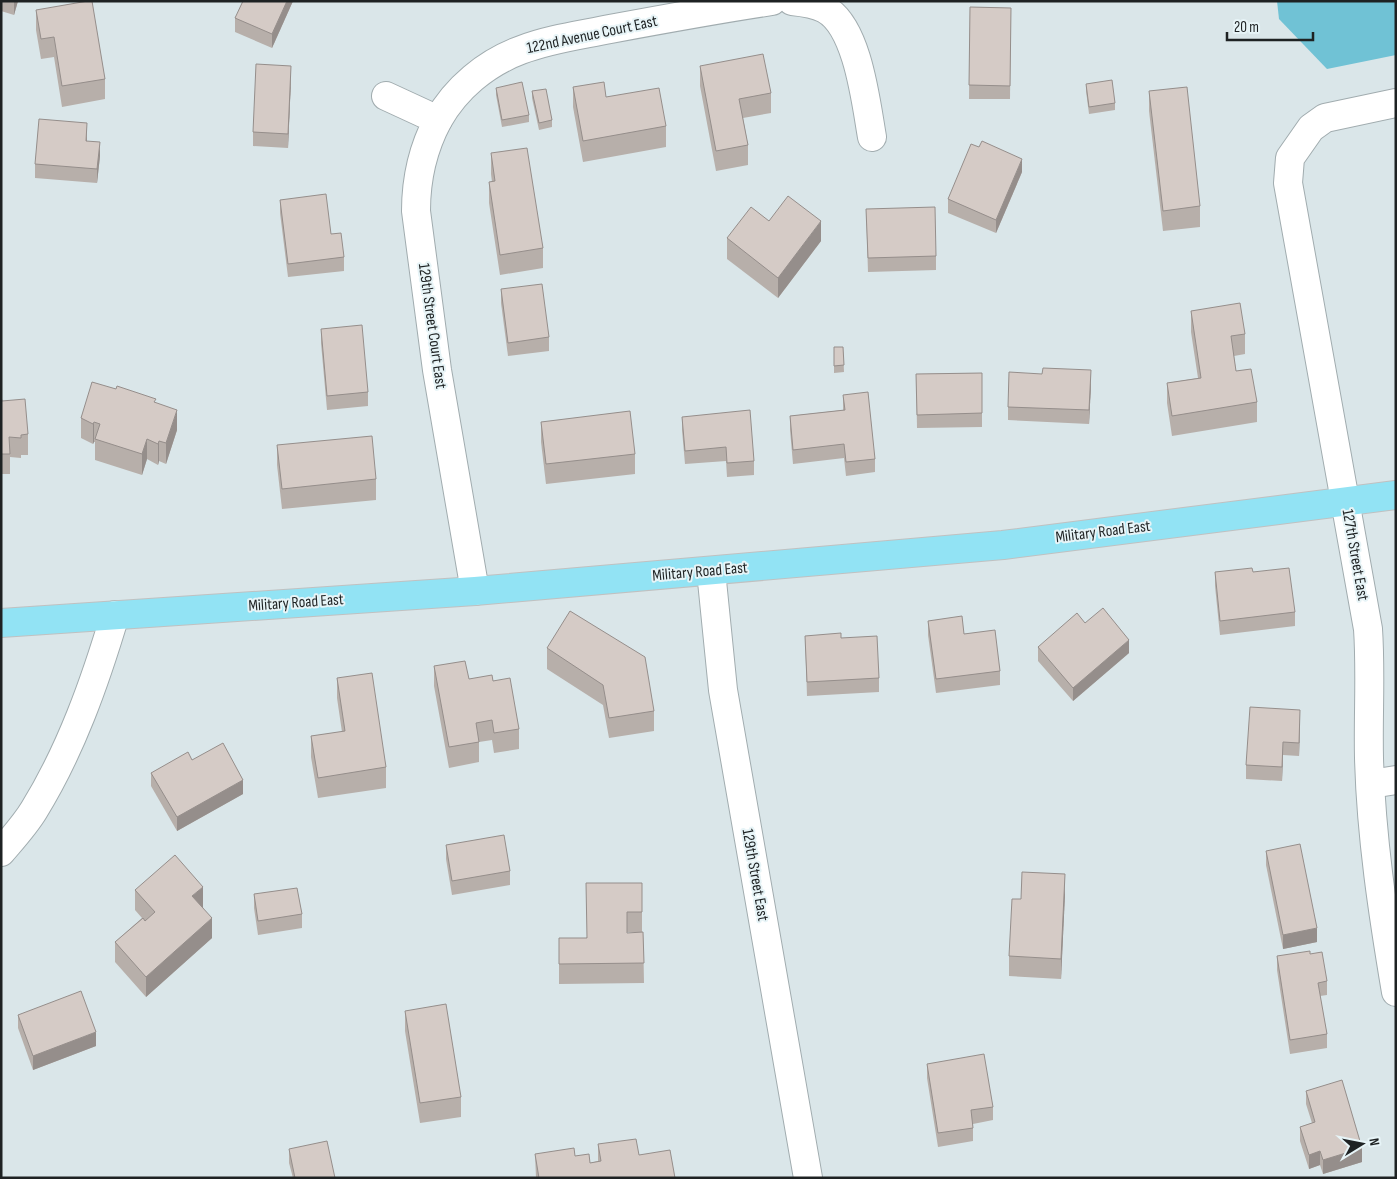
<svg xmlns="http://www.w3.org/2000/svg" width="1397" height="1179" font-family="'Sofia Sans Condensed',sans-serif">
<rect width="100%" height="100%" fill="#dae6e9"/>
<path fill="#70c2d5" d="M 1277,1 L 1396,1 L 1396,55 L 1327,69 L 1279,19 Z"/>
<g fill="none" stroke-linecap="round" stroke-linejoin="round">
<defs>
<g id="minor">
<path d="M 792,1 C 802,2 816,4 825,9 C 858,27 866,103 872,137"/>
<path d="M 386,96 L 438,120 C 423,148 416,179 416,211 L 437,370 L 475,591"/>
<path d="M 1396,103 L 1325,118 L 1311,128 L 1290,158 L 1288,183 L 1368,629 C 1371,672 1368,715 1369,758 C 1371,836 1383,915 1396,992"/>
<path d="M 438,120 C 456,88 486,63 521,50 C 549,39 581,35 610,29 C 664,19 718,9 772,1"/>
<path d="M 711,571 L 723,690 L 808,1178"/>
<path d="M 1371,784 L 1396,780"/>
<path d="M 1,852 C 12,839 25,825 34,810 C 71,750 95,682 115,615"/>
</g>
<path id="major" d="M 1,623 L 475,591 L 1003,545 L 1396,495"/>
</defs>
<use href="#minor" stroke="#a1acaf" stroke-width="30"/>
<use href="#major" stroke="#c0c1c1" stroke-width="30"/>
<use href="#minor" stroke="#fff" stroke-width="28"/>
<use href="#major" stroke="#92e3f4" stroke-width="28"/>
</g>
<g fill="#b7afaa">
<path d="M 1,1 L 18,1 L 14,15 L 1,11 Z"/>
<path d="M 293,1 L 272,48 L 235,32 L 235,18 Z"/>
<path d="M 970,7 L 1011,8 L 1010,99 L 969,99 Z"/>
<path d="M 36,10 L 105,79 L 105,99 L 62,107 L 54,57 L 41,59 L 36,30 Z"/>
<path d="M 700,66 L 771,93 L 771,113 L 743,118 L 748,145 L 748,165 L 716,171 L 700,86 Z"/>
<path d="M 291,79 L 288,148 L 253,146 L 253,132 Z"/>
<path d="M 1086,84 L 1115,103 L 1115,110 L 1089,114 L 1086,91 Z"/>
<path d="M 573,87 L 606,97 L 666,126 L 666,147 L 583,162 L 573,107 Z"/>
<path d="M 496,88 L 529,115 L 529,122 L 502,127 L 496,95 Z"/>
<path d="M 532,91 L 552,120 L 552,127 L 539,130 L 532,98 Z"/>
<path d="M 1149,91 L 1200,206 L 1200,227 L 1163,231 L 1149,111 Z"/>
<path d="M 87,137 L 87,141 L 100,156 L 97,183 L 35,178 L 35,164 Z"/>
<path d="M 491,153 L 543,248 L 543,268 L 500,275 L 489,203 L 489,182 L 492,182 L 491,174 Z"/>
<path d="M 1022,172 L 996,233 L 948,213 L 948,199 Z"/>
<path d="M 280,200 L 331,234 L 344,257 L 344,271 L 288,277 L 280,213 Z"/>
<path d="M 866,209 L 936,256 L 936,270 L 868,272 Z"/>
<path d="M 769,221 L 821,241 L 778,298 L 727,259 L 727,238 Z"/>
<path d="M 501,289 L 549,337 L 549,351 L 508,356 L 501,303 Z"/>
<path d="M 1191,311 L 1245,334 L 1245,354 L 1234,356 L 1236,371 L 1257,402 L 1257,422 L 1172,436 L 1167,403 L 1167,383 L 1198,378 L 1191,332 Z"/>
<path d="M 321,329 L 368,392 L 368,406 L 327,410 L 321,343 Z"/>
<path d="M 834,347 L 843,347 L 844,372 L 834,373 Z"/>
<path d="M 982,373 L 982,427 L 917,428 L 916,374 Z"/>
<path d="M 1091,384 L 1089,424 L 1008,420 L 1008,407 Z"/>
<path d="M 843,395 L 875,459 L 875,472 L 846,476 L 844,458 L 793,464 L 790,430 L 790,416 L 843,410 Z"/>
<path d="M 1,397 L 2,401 L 28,434 L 28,455 L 21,455 L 21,458 L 10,457 L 10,474 L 1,474 Z"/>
<path d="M 156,403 L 177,430 L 166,464 L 159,461 L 158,465 L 147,459 L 142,475 L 95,460 L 95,442 L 94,442 L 93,444 L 81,438 L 81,418 Z"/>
<path d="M 682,417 L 754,461 L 754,475 L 727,477 L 726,461 L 685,464 L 682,430 Z"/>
<path d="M 541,422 L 635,454 L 635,474 L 546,484 L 541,442 Z"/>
<path d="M 277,445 L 376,479 L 376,500 L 282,509 L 277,465 Z"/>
<path d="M 1215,572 L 1253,572 L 1295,612 L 1295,626 L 1220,635 L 1215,586 Z"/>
<path d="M 928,621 L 964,634 L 1000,671 L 1000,685 L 936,693 L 928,635 Z"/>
<path d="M 1085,623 L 1129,653 L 1073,701 L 1038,661 L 1038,647 Z"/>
<path d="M 805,636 L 841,638 L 879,678 L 879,692 L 807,696 Z"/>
<path d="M 547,648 L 654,711 L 654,731 L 609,738 L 603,705 L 547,669 Z"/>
<path d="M 434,666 L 469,679 L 493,681 L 519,729 L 519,749 L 494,753 L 492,740 L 479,742 L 479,762 L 449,768 L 434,686 Z"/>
<path d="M 337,678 L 386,767 L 386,788 L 318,798 L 311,757 L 311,736 L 342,732 L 337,698 Z"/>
<path d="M 1300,724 L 1299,756 L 1283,755 L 1282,781 L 1246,779 L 1246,765 Z"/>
<path d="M 192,760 L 243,794 L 177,831 L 151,786 L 151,773 Z"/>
<path d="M 446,845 L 510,871 L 510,885 L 452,895 L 446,859 Z"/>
<path d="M 1266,851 L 1317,942 L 1283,949 L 1266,865 Z"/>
<path d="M 642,883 L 642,932 L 627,932 L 627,933 L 643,932 L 644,983 L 559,984 L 559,938 L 586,938 Z"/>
<path d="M 135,890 L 203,907 L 212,938 L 146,997 L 115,962 L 115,942 L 142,918 L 135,910 Z"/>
<path d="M 254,894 L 302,914 L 302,928 L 258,935 L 254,908 Z"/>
<path d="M 1065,894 L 1061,979 L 1009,976 L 1009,956 L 1021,899 Z"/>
<path d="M 1310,954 L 1327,981 L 1327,995 L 1320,996 L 1327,1034 L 1327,1048 L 1290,1054 L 1277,970 L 1277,956 Z"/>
<path d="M 405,1011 L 461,1097 L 461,1117 L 420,1123 L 405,1031 Z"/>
<path d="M 18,1015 L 96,1046 L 33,1070 L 18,1028 Z"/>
<path d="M 927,1064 L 993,1107 L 993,1120 L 973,1124 L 973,1141 L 938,1147 L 927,1078 Z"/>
<path d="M 1306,1091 L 1362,1162 L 1323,1174 L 1320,1165 L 1309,1169 L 1300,1141 L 1300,1127 L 1312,1123 L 1306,1104 Z"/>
<path d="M 598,1144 L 639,1155 L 675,1178 L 536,1178 L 535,1154 L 575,1156 L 590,1163 L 598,1161 Z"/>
<path d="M 289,1149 L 335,1178 L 293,1178 L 289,1163 Z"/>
</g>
<g fill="#958e8b">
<path d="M 14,1 L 18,1 L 14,15 Z"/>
<path d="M 287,1 L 293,1 L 272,48 L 272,34 Z"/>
<path d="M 291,66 L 291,79 L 288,148 L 288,134 Z"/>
<path d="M 87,123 L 87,137 L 86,155 L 86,141 Z"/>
<path d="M 100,142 L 100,156 L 97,183 L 97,169 Z"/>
<path d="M 1022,159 L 1022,172 L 996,233 L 996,220 Z"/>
<path d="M 821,221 L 821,241 L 778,298 L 778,278 Z"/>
<path d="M 1091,370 L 1091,384 L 1089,424 L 1089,410 Z"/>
<path d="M 177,410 L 177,430 L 166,464 L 166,443 Z"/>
<path d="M 94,422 L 94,442 L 93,444 L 93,424 Z"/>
<path d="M 147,439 L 147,459 L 142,475 L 142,454 Z"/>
<path d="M 159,441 L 159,461 L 158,465 L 158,444 Z"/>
<path d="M 1129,640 L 1129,653 L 1073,701 L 1073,688 Z"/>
<path d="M 1300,710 L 1300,724 L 1299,756 L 1299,743 Z"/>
<path d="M 1283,742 L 1283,755 L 1282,781 L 1282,767 Z"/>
<path d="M 243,780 L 243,794 L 177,831 L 177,817 Z"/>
<path d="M 1065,874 L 1065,894 L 1061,979 L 1061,959 Z"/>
<path d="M 203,887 L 203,907 L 192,916 L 192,896 Z"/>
<path d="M 212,918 L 212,938 L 146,997 L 146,977 Z"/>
<path d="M 1317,928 L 1317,942 L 1283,949 L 1283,935 Z"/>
<path d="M 96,1032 L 96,1046 L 33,1070 L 33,1056 Z"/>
<path d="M 1362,1148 L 1362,1162 L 1323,1174 L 1323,1160 Z"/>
<path d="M 1320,1151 L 1320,1165 L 1309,1169 L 1309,1155 Z"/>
</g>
<g fill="#d5cbc6" stroke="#958e8b">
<path d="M 88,1 L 92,1 L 105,79 L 62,86 L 54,37 L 41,39 L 36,10 Z"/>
<path d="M 243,1 L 287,1 L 272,34 L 235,18 Z"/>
<path d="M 970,7 L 1011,8 L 1010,86 L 969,85 Z"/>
<path d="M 763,54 L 771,93 L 739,99 L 748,145 L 716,151 L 700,66 Z"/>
<path d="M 256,64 L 291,66 L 288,134 L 253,132 Z"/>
<path d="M 1112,80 L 1115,103 L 1089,107 L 1086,84 Z"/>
<path d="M 522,82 L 529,115 L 502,120 L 496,88 Z"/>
<path d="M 604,82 L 606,97 L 659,88 L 666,126 L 583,141 L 573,87 Z"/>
<path d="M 1187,87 L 1200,206 L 1163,211 L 1149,91 Z"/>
<path d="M 546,89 L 552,120 L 539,123 L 532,91 Z"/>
<path d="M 39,119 L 87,123 L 86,141 L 100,142 L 97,169 L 35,164 Z"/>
<path d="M 982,141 L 1022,159 L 996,220 L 948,199 L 971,144 L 979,147 Z"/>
<path d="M 527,148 L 543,248 L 500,255 L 489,182 L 495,181 L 491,153 Z"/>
<path d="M 326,194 L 331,234 L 341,233 L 344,257 L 288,264 L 280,200 Z"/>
<path d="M 788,196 L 821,221 L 778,278 L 727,238 L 751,207 L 769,221 Z"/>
<path d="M 935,207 L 936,256 L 868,258 L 866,209 Z"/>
<path d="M 542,284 L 549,337 L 508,343 L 501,289 Z"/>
<path d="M 1240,303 L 1245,334 L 1231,336 L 1236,371 L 1251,369 L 1257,402 L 1172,416 L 1167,383 L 1201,378 L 1191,311 Z"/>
<path d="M 362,325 L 368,392 L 327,396 L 321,329 Z"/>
<path d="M 834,347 L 843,347 L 844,365 L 834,366 Z"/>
<path d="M 1043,368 L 1091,370 L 1089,410 L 1008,407 L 1009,372 L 1042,374 Z"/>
<path d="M 982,373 L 982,413 L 917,415 L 916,374 Z"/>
<path d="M 92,382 L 116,389 L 117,386 L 156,399 L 154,402 L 177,410 L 166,443 L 159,441 L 158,444 L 147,439 L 142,454 L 95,439 L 100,424 L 94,422 L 93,424 L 81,418 Z"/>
<path d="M 868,392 L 875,459 L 846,462 L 844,444 L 793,450 L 790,416 L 845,410 L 843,395 Z"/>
<path d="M 1,397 L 2,401 L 25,399 L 28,434 L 21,435 L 21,438 L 9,437 L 10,454 L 1,454 Z"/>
<path d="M 750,410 L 754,461 L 727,463 L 726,447 L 685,451 L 682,417 Z"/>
<path d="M 630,411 L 635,454 L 546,464 L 541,422 Z"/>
<path d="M 372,436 L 376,479 L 282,489 L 277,445 Z"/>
<path d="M 1252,568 L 1253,572 L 1289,568 L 1295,612 L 1220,621 L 1215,572 Z"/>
<path d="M 1103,608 L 1129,640 L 1073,688 L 1038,647 L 1077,613 L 1085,623 Z"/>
<path d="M 570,611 L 645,657 L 654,711 L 609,718 L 603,685 L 547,648 Z"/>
<path d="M 962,616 L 964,634 L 995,630 L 1000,671 L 936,679 L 928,621 Z"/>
<path d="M 841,633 L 841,638 L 877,636 L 879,678 L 807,682 L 805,636 Z"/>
<path d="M 465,661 L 469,679 L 492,675 L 493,681 L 510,678 L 519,729 L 494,733 L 492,720 L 476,723 L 479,742 L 449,747 L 434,666 Z"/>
<path d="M 372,673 L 386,767 L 318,778 L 311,736 L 345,731 L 337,678 Z"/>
<path d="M 1250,707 L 1300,710 L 1299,743 L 1283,742 L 1282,767 L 1246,765 Z"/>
<path d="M 223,743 L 243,780 L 177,817 L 151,773 L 188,752 L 192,760 Z"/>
<path d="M 504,835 L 510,871 L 452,881 L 446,845 Z"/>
<path d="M 1300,844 L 1317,928 L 1283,935 L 1266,851 Z"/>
<path d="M 175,855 L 203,887 L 192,896 L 212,918 L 146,977 L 115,942 L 143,918 L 145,921 L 155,912 L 135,890 Z"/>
<path d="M 1022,872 L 1065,874 L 1061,959 L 1009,956 L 1012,899 L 1021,899 Z"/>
<path d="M 586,883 L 642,883 L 642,912 L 627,912 L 627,933 L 643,932 L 644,963 L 559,964 L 559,938 L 587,938 Z"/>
<path d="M 297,888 L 302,914 L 258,921 L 254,894 Z"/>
<path d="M 1310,951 L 1310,954 L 1322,952 L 1327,981 L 1318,983 L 1327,1034 L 1290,1040 L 1277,956 Z"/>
<path d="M 81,991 L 96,1032 L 33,1056 L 18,1015 Z"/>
<path d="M 446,1004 L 461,1097 L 420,1103 L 405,1011 Z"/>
<path d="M 984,1054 L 993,1107 L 971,1110 L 973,1128 L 938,1133 L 927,1064 Z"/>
<path d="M 1342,1080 L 1362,1148 L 1323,1160 L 1320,1151 L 1309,1155 L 1300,1127 L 1315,1122 L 1306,1091 Z"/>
<path d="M 636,1139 L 639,1155 L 670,1150 L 675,1178 L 539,1178 L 535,1154 L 574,1148 L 575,1156 L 589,1154 L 590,1163 L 601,1161 L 598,1144 Z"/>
<path d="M 327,1141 L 335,1178 L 295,1178 L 289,1149 Z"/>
</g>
<g text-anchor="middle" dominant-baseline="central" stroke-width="4" stroke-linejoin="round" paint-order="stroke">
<g font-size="16" fill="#1e2223" stroke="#e7f4f7">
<text transform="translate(592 35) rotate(-12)">122nd Avenue Court East</text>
<text transform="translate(432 326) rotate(82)">129th Street Court East</text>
<text transform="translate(1103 532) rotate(-7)">Military Road East</text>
<text transform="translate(1355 555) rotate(80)">127th Street East</text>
<text transform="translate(700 572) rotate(-5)">Military Road East</text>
<text transform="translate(296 603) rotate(-4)">Military Road East</text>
<text transform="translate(755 875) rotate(80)">129th Street East</text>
</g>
</g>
<rect width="1397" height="1179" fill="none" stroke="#1e2223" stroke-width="5"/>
<g transform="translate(1362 1144) rotate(80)" stroke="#e7f4f7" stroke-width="4" paint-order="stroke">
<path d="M0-4L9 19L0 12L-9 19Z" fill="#1e2223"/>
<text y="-8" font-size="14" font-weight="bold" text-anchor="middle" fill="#1e2223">N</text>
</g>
<path d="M1227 32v8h86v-8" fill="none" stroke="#1e2223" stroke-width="2.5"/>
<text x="1234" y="32" font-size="15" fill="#1e2223" stroke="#e7f4f7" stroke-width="4" paint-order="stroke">20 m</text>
</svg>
